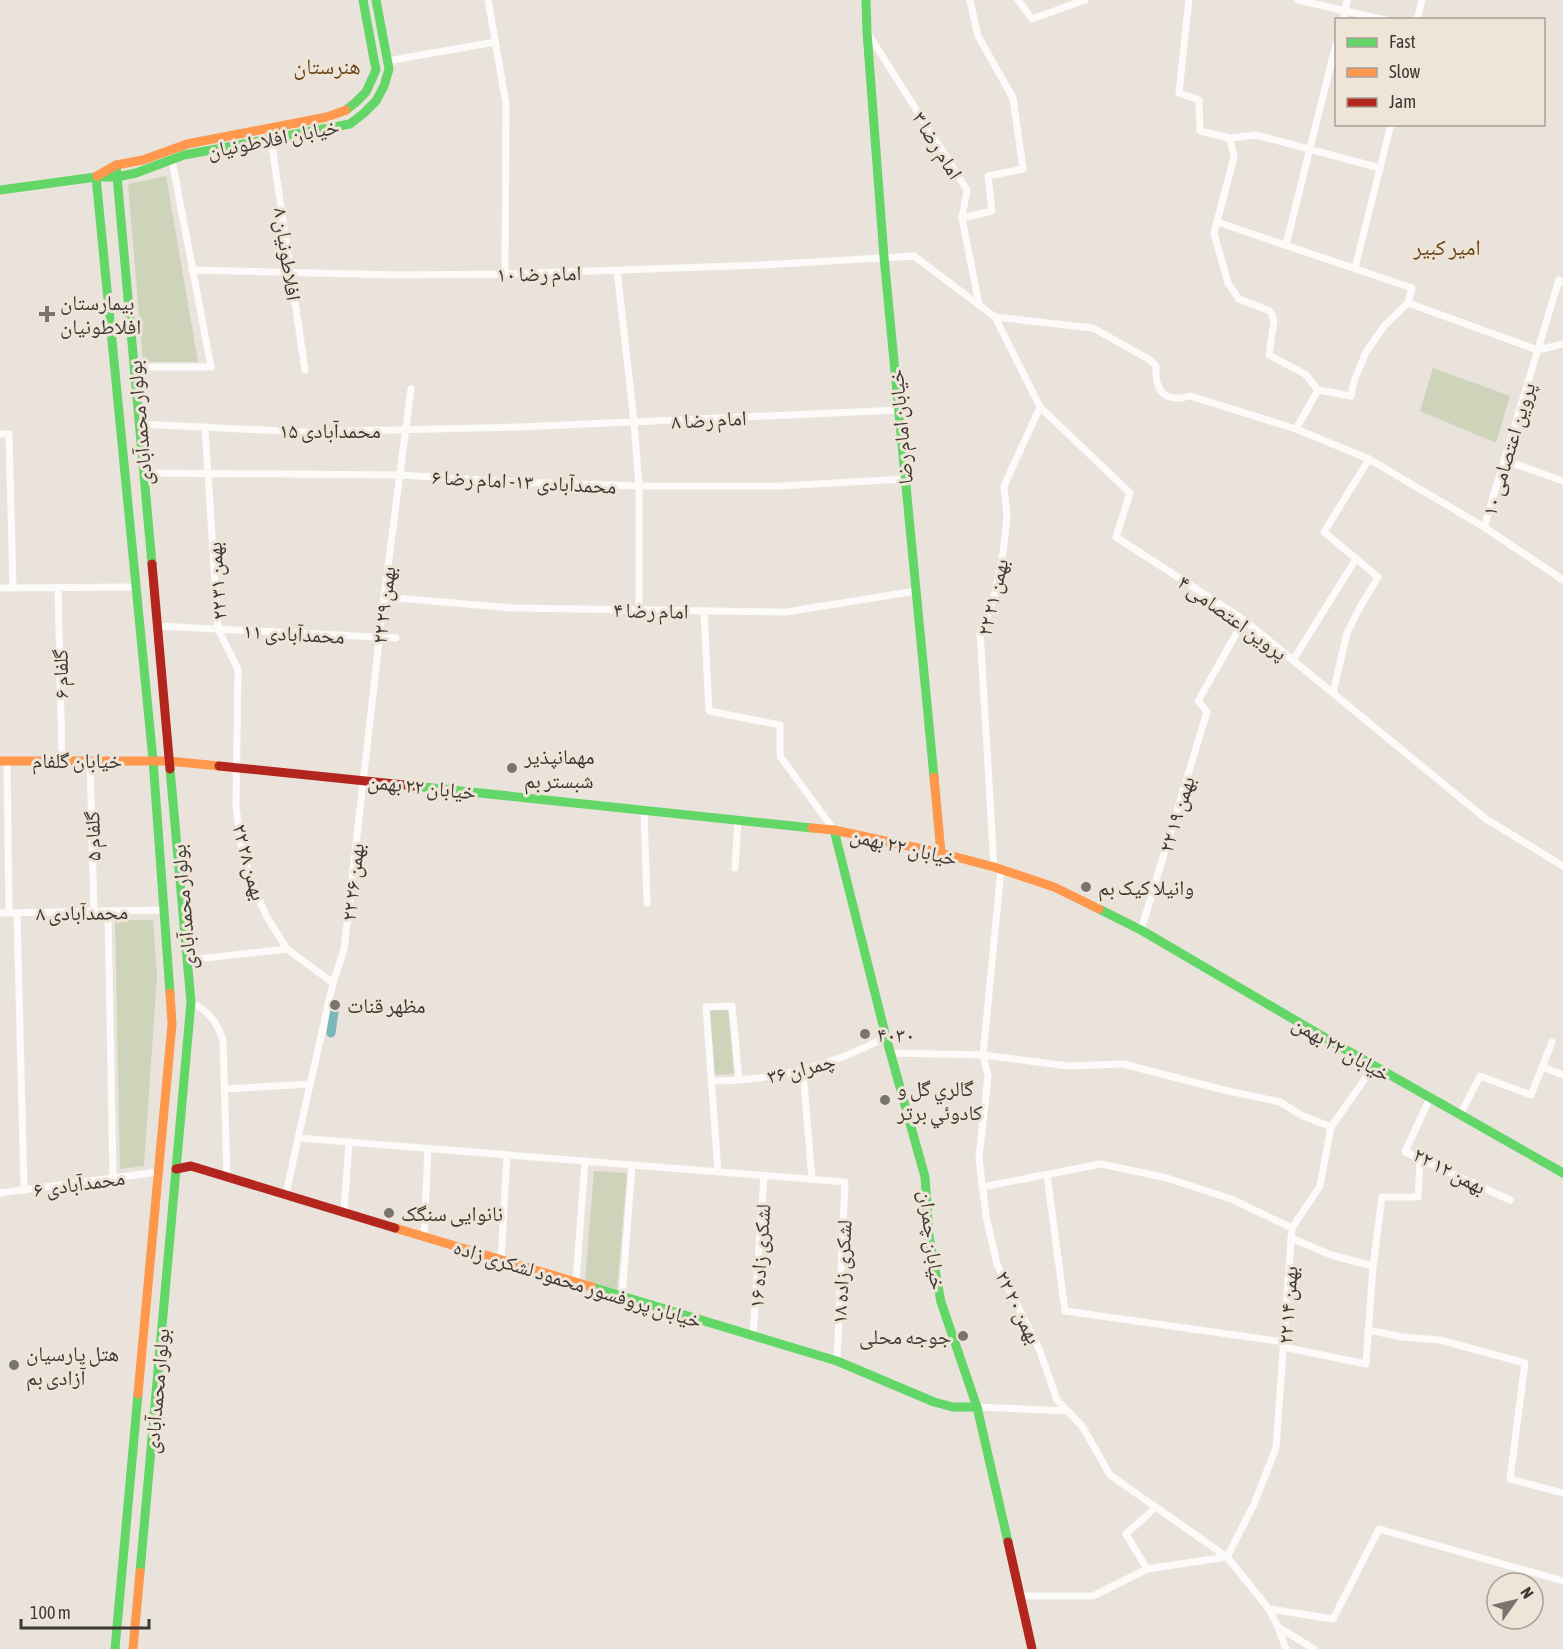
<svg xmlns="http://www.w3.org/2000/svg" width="1563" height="1649" font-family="'Asap Condensed','Noto Naskh Arabic',sans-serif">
<rect width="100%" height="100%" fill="#e9e3dc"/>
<g fill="#ced4ba">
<path d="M 166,176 L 198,362 L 143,362 L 128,184 Z"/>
<path d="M 1433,368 L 1510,396 L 1496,443 L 1420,411 Z"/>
<path d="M 115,920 L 153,920 L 157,976 L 144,1166 L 120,1169 Z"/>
<path d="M 728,1009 L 734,1074 L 715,1075 L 710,1010 Z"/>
<path d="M 594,1171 L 627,1173 L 617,1290 L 585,1280 Z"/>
</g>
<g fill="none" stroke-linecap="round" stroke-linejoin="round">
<path stroke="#7bb8b9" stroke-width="9" d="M 331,1033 L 335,1005"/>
<g stroke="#fcfbfa" stroke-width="7">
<path d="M 488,0 L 506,104 L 505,274"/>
<path d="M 1018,0 L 1032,19 L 1085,0"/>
<path d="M 1189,0 L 1179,93 L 1199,100 L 1200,131 L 1230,138 L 1256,135 L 1380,168"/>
<path d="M 1298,0 L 1385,20"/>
<path d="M 1343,20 L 1347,0"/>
<path d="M 1417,20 L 1422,0"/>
<path d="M 869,35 L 967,190 L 962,218 L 979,305"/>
<path d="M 387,61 L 495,42"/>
<path d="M 1230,138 L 1234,157 L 1214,233 L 1228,283 L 1239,299 L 1270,311 L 1274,320 L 1269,355 L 1305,374 L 1318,390"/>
<path d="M 271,139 L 305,370"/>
<path d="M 962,218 L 992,211 L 988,176 L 1023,169 L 1013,98 L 978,36 L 970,0"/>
<path d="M 1286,245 L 1336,44"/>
<path d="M 1355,268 L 1391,124"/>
<path d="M 192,270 L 398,275 L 505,274 L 762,265 L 914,256 L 995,317 L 1040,407 L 1130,493 L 1116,537 L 1244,620 L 1486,819 L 1563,866"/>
<path d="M 617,271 L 634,422 L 639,486 L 639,610"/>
<path d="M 1563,282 L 1559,280 L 1484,527 L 1563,580"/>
<path d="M 1408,303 L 1538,350 L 1563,344"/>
<path d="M 995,317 L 1093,328 L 1150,360 L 1156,366 C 1156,371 1156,378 1157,382 C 1161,400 1177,400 1190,396 L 1296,429 L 1318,390 L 1351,396 L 1354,381 L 1366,352 L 1385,325 L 1408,303 L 1412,288 L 1217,222"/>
<path d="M 134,367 L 211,367 L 172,160"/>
<path d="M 139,424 L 305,432 L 520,427 L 899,410"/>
<path d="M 205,427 L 218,629 L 238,669 L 236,806 L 241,844 L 251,881 L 267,917 L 287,949 L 333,983"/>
<path d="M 1296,429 L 1369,459 L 1484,527"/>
<path d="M 0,434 L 9,434 L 13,588"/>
<path d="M 1504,460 L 1563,481"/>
<path d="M 143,473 L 400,475 L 514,482 L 639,486 L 781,486 L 905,479"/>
<path d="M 0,588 L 136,587"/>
<path d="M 58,588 L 62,760"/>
<path d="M 384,597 L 512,608 L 786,612 L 916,591"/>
<path d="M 704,611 L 709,711 L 780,725 L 780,756 L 834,830"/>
<path d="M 157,626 L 396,638"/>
<path d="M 1293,660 L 1356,559"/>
<path d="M 1333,693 L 1347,633 L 1360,607 L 1378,577 L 1324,532 L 1369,459"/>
<path d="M 90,760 L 94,912"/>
<path d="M 7,761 L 9,913"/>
<path d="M 644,809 L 647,903"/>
<path d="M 994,867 L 980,631 L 986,620 L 994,597 L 1004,546 L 1007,516 L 1004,486 L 1040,407"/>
<path d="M 735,868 L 738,820"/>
<path d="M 1001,869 L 983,1055 L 988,1076 L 979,1158 L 986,1216 L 997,1264 L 1040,1351 L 1057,1400 L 1082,1426 L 1110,1475 L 1227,1557 L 1269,1609 L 1278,1627 L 1286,1649"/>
<path d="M 108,911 L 113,1178"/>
<path d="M 0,913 L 164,910"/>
<path d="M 17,913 L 24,1190"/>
<path d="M 1141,930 L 1207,712 L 1198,701 L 1244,620"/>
<path d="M 188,960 L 287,949"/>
<path d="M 191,1002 C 209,1012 216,1020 223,1040 L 227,1177"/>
<path d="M 891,1053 L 983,1055 L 1068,1066 L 1123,1064 L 1224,1090 L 1280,1102 L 1301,1115 L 1331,1127"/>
<path d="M 1543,1067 L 1563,1075"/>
<path d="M 803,1071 L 812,1179"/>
<path d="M 712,1081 C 777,1080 829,1067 886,1037"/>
<path d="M 225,1089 L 310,1084"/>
<path d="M 1430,1098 L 1405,1152 L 1510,1200"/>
<path d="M 1460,1115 L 1480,1076 L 1531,1095 L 1552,1042"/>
<path d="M 298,1138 L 845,1182 L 837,1361"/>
<path d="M 718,1172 L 706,1007 L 732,1006 L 739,1080"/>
<path d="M 1047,1175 L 1065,1311 L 1284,1342"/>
<path d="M 982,1187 L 1101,1164 L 1167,1178 L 1231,1199 L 1292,1228"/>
<path d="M 0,1193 L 158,1172"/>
<path d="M 286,1195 L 298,1138 L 333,983 L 344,950 L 384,597 L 411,389"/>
<path d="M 344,1212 L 349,1142"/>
<path d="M 424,1236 L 428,1148"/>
<path d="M 1291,1238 L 1331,1255 L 1373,1266"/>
<path d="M 501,1260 L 507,1155"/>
<path d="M 576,1282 L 585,1161"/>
<path d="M 622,1296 L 632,1165"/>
<path d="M 1368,1330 L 1402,1337 L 1440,1340 L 1525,1363 L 1510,1479 L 1563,1493"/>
<path d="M 753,1336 L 764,1176"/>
<path d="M 1283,1347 L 1366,1364 L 1373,1266 L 1382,1197 L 1418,1197 L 1420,1159"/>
<path d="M 977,1407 L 1068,1411"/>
<path d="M 1147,1569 L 1126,1534 L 1156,1507"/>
<path d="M 1020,1596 L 1093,1596 L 1147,1569 L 1227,1557 L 1254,1504 L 1276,1448 L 1292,1228 L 1320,1186 L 1331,1127 L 1374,1066"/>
<path d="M 1269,1609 L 1333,1619 L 1379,1529 L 1563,1581"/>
<path d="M 1278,1627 L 1314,1649"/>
</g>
<g stroke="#63d668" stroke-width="9">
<path d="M 866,0 L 867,32 L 884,257 L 934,777"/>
<path d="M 346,110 L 355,103 L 366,92 L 376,70 L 363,0"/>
<path d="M 116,165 L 152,564"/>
<path d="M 96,177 L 153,760 L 170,993"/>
<path d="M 0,190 L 96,177 L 117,177 L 136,173 L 184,155 L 350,124 L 364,113 L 376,101 L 384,86 L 389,69 L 376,0"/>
<path d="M 414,786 L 812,828"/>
<path d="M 834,830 L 886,1037 L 925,1177 L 929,1236 L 941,1302 L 977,1407 L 1008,1542"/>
<path d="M 1099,909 L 1141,930 L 1334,1043 L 1563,1173"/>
<path d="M 592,1287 L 837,1361 L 934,1402 L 953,1407 L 977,1407"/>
<path d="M 140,1572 L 191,1002 L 170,769"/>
<path d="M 115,1649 L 138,1394"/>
</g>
<g stroke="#ff974d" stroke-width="9">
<path d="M 97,176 L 116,165 L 143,160 L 187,144 L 327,117 L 346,110"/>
<path d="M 0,761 L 169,761 L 219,766"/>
<path d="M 934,777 L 941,853"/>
<path d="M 812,828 L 834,830 L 941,853 L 994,867 L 1054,887 L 1099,909"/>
<path d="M 395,1228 L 592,1287"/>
<path d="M 138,1394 L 172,1024 L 170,993"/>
<path d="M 133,1649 L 140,1572"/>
</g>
<g stroke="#b3261e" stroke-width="9">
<path d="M 152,564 L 170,769"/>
<path d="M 219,766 L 414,786"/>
<path d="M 176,1169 L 191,1166 L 395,1228"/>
<path d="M 1008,1542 L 1032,1649"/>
</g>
</g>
<g fill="#7a746f" stroke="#eee4d7" stroke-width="2">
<path d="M44 305h6v6h6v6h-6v6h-6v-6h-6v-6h6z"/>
<circle cx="512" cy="768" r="6"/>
<circle cx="1086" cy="887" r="6"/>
<circle cx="335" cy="1005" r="6"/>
<circle cx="865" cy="1034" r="6"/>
<circle cx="885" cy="1100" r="6"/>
<circle cx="389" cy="1213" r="6"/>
<circle cx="963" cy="1336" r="6"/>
<circle cx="14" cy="1365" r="6"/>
</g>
<g text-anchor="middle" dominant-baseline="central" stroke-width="6" stroke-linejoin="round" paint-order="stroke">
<g font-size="21" fill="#3e3935" stroke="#eee4d7">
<text transform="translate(273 138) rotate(-11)">خیابان افلاطونیان</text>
<text transform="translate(938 145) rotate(58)">امام رضا ۳</text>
<text transform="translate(288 254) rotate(82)">افلاطونیان ۸</text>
<text transform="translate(539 273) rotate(-1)">امام رضا ۱۰</text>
<text transform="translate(709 419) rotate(-3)">امام رضا ۸</text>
<text transform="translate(139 423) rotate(-95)">بولوار محمدآبادی</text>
<text transform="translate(900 427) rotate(-95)">خیابان امام رضا</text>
<text x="330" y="430">محمدآبادی ۱۵</text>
<text transform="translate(1508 449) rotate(-73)">پروین اعتصامی ۱۰</text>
<text transform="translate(524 481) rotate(3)">محمدآبادی ۱۳- امام رضا ۶</text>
<text transform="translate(216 581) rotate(-94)">۲۲ بهمن ۳۱</text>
<text transform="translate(992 597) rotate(-77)">۲۲ بهمن ۲۱</text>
<text transform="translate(383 605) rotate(-83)">۲۲ بهمن ۲۹</text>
<text transform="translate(651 610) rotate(1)">امام رضا ۴</text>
<text transform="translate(1233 617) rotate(36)">پروین اعتصامی ۴</text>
<text transform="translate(294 633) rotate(3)">محمدآبادی ۱۱</text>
<text transform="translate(60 674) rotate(-91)">گلفام ۶</text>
<text x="77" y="760">خیابان گلفام</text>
<text transform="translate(422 786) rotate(6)">خیابان ۲۲ بهمن</text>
<text transform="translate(1176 814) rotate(-73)">۲۲ بهمن ۱۹</text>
<text transform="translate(92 836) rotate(-92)">گلفام ۵</text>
<text transform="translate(904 846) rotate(13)">خیابان ۲۲ بهمن</text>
<text transform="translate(250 862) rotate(75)">۲۲ بهمن ۲۸</text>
<text transform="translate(352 882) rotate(-84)">۲۲ بهمن ۲۶</text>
<text transform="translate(183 907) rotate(-95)">بولوار محمدآبادی</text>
<text transform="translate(82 912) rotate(-1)">محمدآبادی ۸</text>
<text transform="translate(1342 1048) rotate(30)">خیابان ۲۲ بهمن</text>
<text transform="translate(801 1068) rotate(-14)">چمران ۳۶</text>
<text transform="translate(1450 1170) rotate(27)">۲۲ بهمن ۱۲</text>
<text transform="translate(79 1183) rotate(-8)">محمدآبادی ۶</text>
<text transform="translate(933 1240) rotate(83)">خیابان چمران</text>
<text transform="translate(759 1256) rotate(-86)">لشکری زاده ١۶</text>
<text transform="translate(841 1272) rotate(-87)">لشکری زاده ۱۸</text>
<text transform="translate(578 1283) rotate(17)">خیابان پروفسور محمود لشکری زاده</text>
<text transform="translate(1287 1305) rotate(-86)">۲۲ بهمن ۱۴</text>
<text transform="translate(1019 1307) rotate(64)">۲۲ بهمن ۲۰</text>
<text transform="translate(156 1391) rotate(-85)">بولوار محمدآبادی</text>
</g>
<g font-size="21" fill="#3e3935" stroke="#eee4d7" text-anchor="start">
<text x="60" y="302">بیمارستان<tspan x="60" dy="24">افلاطونیان</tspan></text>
<text x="524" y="756">مهمانپذیر<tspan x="524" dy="24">شبستر بم</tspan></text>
<text x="1098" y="887">وانیلا کیک بم</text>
<text x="347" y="1005">مظهر قنات</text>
<text x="877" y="1034">۴۰۳۰</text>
<text x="897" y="1088">گالري گل و<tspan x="897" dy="24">كادوئي برتر</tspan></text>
<text x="401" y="1213">نانوایی سنگک</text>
<text x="951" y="1336" text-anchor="end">جوجه محلی</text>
<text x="26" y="1353">هتل پارسیان<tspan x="26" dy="24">آزادی بم</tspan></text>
</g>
<g font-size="22" fill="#6d4618" stroke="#eee4d7">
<text x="327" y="66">هنرستان</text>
<text x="1447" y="247">امیر کبیر</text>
</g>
</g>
<rect x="1335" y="18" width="210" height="108" fill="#eee4d7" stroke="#a8a096" stroke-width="1.5"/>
<rect x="1347" y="38" width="30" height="9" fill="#63d668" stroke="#a8a096" stroke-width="1.5"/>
<text x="1389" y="48" font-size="18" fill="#3e3935">Fast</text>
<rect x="1347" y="68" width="30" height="9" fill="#ff974d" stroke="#a8a096" stroke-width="1.5"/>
<text x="1389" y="78" font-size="18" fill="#3e3935">Slow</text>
<rect x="1347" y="98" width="30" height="9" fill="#b3261e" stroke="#a8a096" stroke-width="1.5"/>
<text x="1389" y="108" font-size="18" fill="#3e3935">Jam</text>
<g transform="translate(1515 1601) rotate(56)"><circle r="28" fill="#eee4d7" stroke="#a8a096" stroke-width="1.5"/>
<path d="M0-4.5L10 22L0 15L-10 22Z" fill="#7a746f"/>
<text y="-9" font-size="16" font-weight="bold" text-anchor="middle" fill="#3e3935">N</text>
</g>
<path d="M21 1619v9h128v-9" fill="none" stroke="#3e3935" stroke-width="3"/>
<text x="30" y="1619" font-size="18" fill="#3e3935" stroke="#eee4d7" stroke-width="4.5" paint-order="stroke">100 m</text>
</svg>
